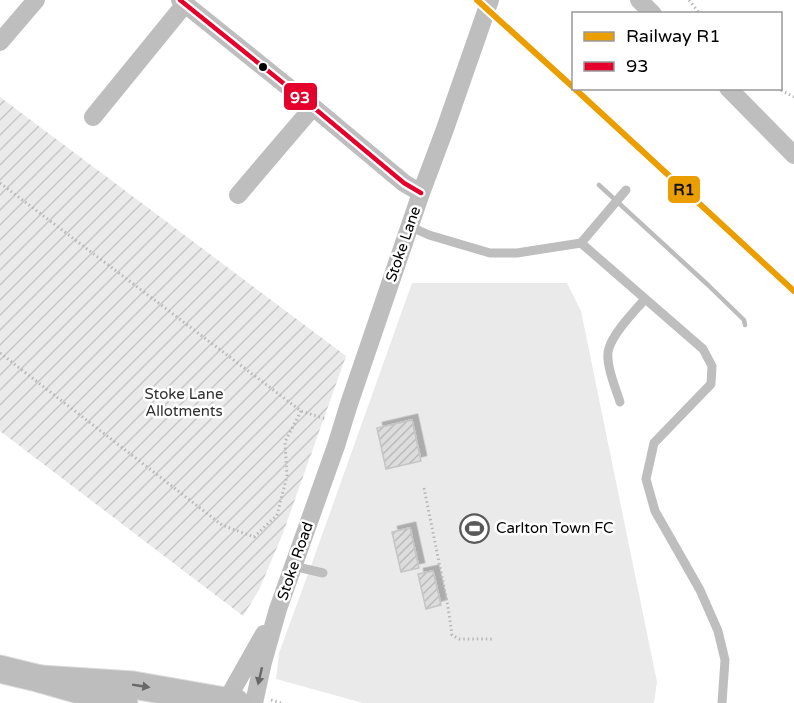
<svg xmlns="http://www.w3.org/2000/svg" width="794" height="703" font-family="'Varela Round',sans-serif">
<defs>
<pattern id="garden-furrows" width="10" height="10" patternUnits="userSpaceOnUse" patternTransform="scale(1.5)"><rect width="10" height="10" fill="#eaeaea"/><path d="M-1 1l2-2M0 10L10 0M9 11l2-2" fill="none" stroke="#c7c7c7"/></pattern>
<pattern id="building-hatch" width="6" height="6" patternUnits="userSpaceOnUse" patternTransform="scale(1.5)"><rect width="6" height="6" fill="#dcdcdc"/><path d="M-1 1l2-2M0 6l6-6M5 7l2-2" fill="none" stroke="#bbb"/></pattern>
<filter id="shadow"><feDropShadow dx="5.5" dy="-5.5" stdDeviation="0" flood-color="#0004"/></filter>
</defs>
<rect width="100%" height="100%" fill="#fff"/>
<path fill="#eaeaea" d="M 412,283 L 567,283 L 581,311 L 657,682 L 654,703 L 363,703 L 276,679 L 279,653 L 312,563 Z"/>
<path fill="url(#garden-furrows)" d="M 0,97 L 346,356 L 283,533 L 259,590 L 243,616 L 0,431 Z"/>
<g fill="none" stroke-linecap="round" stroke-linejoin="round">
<path stroke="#bcbcbc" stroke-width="4.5" d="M 599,185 L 708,285 L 744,320 L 745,325"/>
</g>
<g fill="url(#building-hatch)" stroke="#c5c5c5" stroke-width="1.5" filter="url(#shadow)">
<path d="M 412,420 L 421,461 L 386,469 L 377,428 Z"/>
<path d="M 410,528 L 419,568 L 401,572 L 392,532 Z"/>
<path d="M 433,571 L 441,605 L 426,609 L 418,574 Z"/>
</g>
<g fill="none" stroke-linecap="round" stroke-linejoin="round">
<defs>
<g id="primary">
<path d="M 0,669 L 41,679 L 124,703"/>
<path d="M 41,679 L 133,685 L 236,703"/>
</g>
</defs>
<use href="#primary" stroke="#dbdbdb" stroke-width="29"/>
<g stroke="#b8b8b8" stroke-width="3" stroke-dasharray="1.5 3" stroke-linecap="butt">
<path d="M 689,0 L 700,14"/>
<path d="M 777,88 L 794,97"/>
<path d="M 0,183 L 301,411 L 326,419"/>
<path d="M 0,353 L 222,525 L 254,537 L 277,515 L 287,476 L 285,442 L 301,411"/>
<path d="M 424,488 L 448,607 L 452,635 L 459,639 L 492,639"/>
<path d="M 271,700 L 281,703"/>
</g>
<g stroke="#bebebe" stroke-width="9">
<path d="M 409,226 L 429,235 L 490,253 L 517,253 L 581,243 L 626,190"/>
<path d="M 581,243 L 703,349 L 712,366 L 711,384 L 654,443 L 646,479 L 655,511 L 700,590 L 718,631 L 725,660 L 722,703"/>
<path d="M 620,402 C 616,389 604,361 609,348 C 614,332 634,312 645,299"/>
<path d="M 293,566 L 323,573"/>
</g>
<g stroke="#bebebe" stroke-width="18">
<path d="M 180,0 L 313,107 L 404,183 L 421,193"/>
<path d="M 639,0 L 653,14"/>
<path d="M 0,42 L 36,0"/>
<path d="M 728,88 L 794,155"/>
<path d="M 93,117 L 185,4"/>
<path d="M 238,195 L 313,107"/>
<path d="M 225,703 L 264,634"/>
<path d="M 254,703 L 263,662 L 278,609 L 336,446 L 349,404 L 421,193 L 445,129 L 490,0"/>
</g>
<use href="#primary" stroke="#bdbdbd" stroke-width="27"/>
<defs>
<path id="bus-1" d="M 180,0 L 313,107 L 404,183 L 421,193"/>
</defs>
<use href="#bus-1" stroke="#fff" stroke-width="9"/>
<use href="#bus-1" stroke="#e4002b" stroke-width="4.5"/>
<defs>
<g id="rail-1">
<path d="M 477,0 L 574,88"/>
<path d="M 574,88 L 794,291"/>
</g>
</defs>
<use href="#rail-1" stroke="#fff" stroke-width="10"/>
<use href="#rail-1" stroke="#eb9e00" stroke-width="6"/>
</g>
<defs><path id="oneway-solid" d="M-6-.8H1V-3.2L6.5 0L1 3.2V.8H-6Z" transform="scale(1.5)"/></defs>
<g fill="#686868">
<use href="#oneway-solid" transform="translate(260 676) rotate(103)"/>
<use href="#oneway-solid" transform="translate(141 686) rotate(9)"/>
</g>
<defs>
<symbol id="stadium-ring" viewBox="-11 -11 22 22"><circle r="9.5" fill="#fff" stroke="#595959" stroke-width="1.5"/><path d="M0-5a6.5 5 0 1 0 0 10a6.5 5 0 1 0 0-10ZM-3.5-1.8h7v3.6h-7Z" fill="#595959"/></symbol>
</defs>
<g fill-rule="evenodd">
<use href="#stadium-ring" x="458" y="512" width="33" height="33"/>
</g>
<circle fill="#000" stroke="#fff" stroke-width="2" cx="263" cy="67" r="5"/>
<g text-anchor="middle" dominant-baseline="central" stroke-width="5" stroke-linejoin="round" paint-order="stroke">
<g font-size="15" fill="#000" stroke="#fff">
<text transform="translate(403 244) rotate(-71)">Stoke Lane</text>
<text transform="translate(295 561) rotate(-71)">Stoke Road</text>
</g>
<g font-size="15" fill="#2f2f2f" stroke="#fff">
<text x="184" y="394">Stoke Lane<tspan x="184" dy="17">Allotments</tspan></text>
</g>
<g font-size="15" fill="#000" stroke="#fff" text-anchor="start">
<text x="496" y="528">Carlton Town FC</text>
</g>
</g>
<g stroke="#fff" stroke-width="2">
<rect x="283" y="82" width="35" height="29" rx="6" fill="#e4002b"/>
<rect x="667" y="175" width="34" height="29" rx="6" fill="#eb9e00"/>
</g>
<g font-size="16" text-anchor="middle" font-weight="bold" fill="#fff">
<text x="300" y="103">93</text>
</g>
<g font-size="16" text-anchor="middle" font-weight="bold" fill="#111">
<text x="684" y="195">R1</text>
</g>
<rect x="572" y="12" width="210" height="78" fill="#ffffff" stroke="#999999" stroke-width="1.5"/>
<rect x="584" y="32" width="30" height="9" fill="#eb9e00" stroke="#999999" stroke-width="1.5"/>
<text x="626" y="42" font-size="18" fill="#000000">Railway R1</text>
<rect x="584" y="62" width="30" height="9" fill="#e4002b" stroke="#999999" stroke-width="1.5"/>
<text x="626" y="72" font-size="18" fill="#000000">93</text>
</svg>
